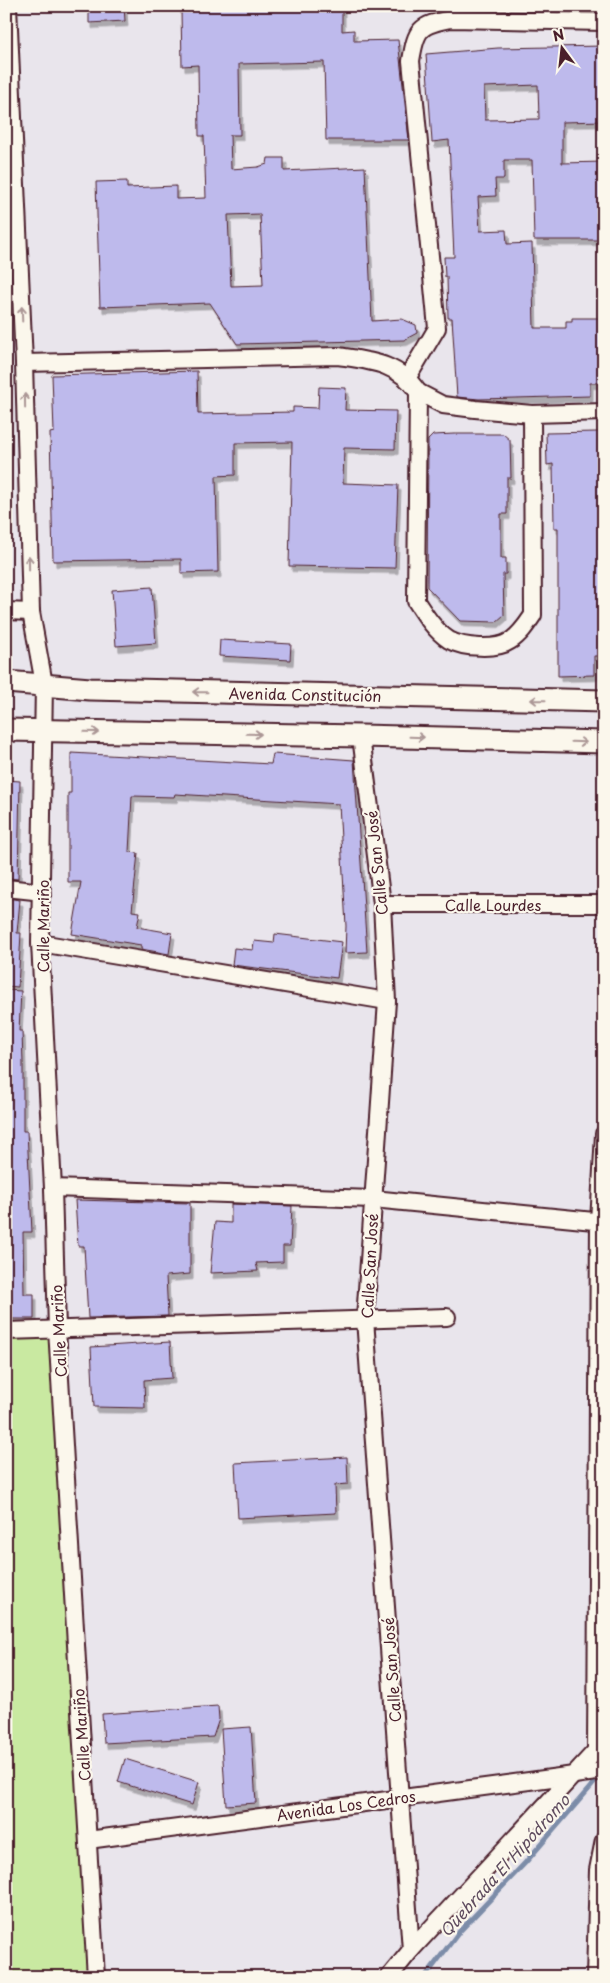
<svg xmlns="http://www.w3.org/2000/svg" width="610" height="1983" font-family="'Playpen Sans',sans-serif">
<defs>
<filter id="shadow"><feDropShadow dx="3" dy="5.5" stdDeviation="0" flood-color="#0004"/></filter>
</defs>
<rect width="100%" height="100%" fill="#e9e5ec"/>
<filter id="ink" filterUnits="userSpaceOnUse"><feTurbulence type="fractalNoise" baseFrequency=".02" numOctaves="2"/><feDisplacementMap in="SourceGraphic" scale="10" xChannelSelector="R" yChannelSelector="G"/><feConvolveMatrix kernelMatrix="1 2 1 2 8 2 1 2 1" color-interpolation-filters="sRGB"/></filter>
<g filter="url(#ink)">
<path fill="#c9e9a1" stroke="#8a8466" d="M 57,1329 L 97,1977 L 6,1977 L 6,1331 Z"/>
<g fill="none" stroke-linecap="round" stroke-linejoin="round">
<path stroke="#7c8ca8" stroke-width="5" d="M 425,1977 L 459,1932 L 525,1863 L 600,1776"/>
</g>
<g fill="#bebaec" stroke="#4a1f2b" fill-rule="evenodd" filter="url(#shadow)">
<path d="M 96,6 L 124,6 L 125,21 L 89,23 L 89,9 L 96,9 Z"/>
<path d="M 200,6 L 342,6 L 342,31 L 354,30 L 354,41 L 398,40 L 409,140 L 326,140 L 324,62 L 239,64 L 240,135 L 230,135 L 231,169 L 258,167 L 267,164 L 268,158 L 284,158 L 284,171 L 365,167 L 372,321 L 402,319 L 416,325 L 417,333 L 404,340 L 237,344 L 210,303 L 100,307 L 96,182 L 127,181 L 127,188 L 176,186 L 176,199 L 206,198 L 204,136 L 199,136 L 198,65 L 182,66 L 181,10 L 200,9 ZM 260,214 L 263,285 L 231,286 L 228,215 Z"/>
<path d="M 604,46 L 604,121 L 562,122 L 562,163 L 604,162 L 604,240 L 534,240 L 532,160 L 504,160 L 504,179 L 495,179 L 496,196 L 478,197 L 480,231 L 506,230 L 507,244 L 532,243 L 534,328 L 566,328 L 566,321 L 572,321 L 572,318 L 604,318 L 604,378 L 600,378 L 600,383 L 590,383 L 590,396 L 479,399 L 457,397 L 452,318 L 448,318 L 447,277 L 445,277 L 444,257 L 454,257 L 449,140 L 432,142 L 426,54 L 498,48 ZM 538,85 L 539,119 L 485,120 L 484,87 Z"/>
<path d="M 197,371 L 198,414 L 293,412 L 293,407 L 318,408 L 319,387 L 346,388 L 345,410 L 396,411 L 395,449 L 344,448 L 343,483 L 398,485 L 395,568 L 289,566 L 292,442 L 235,443 L 235,475 L 216,476 L 218,572 L 181,573 L 181,559 L 53,561 L 50,433 L 54,432 L 52,375 Z"/>
<path d="M 597,432 L 604,433 L 604,656 L 594,656 L 594,675 L 558,676 L 558,528 L 554,528 L 553,464 L 547,465 L 546,433 Z"/>
<path d="M 454,434 L 503,434 L 510,440 L 511,478 L 507,478 L 507,514 L 501,514 L 501,558 L 506,558 L 506,574 L 503,574 L 504,615 L 496,622 L 460,621 L 427,587 L 428,440 L 433,435 Z"/>
<path d="M 152,587 L 156,643 L 116,646 L 112,590 Z"/>
<path d="M 220,640 L 291,644 L 290,660 L 219,656 Z"/>
<path d="M 71,753 L 271,764 L 273,754 L 354,760 L 367,952 L 345,953 L 346,926 L 339,804 L 175,794 L 174,797 L 132,796 L 129,852 L 138,853 L 132,911 L 140,912 L 137,927 L 172,933 L 169,954 L 141,949 L 141,945 L 72,934 L 81,882 L 68,882 L 68,793 L 71,793 Z"/>
<path d="M 6,780 L 20,781 L 18,879 L 6,878 Z"/>
<path d="M 6,898 L 20,900 L 17,933 L 21,933 L 18,987 L 6,986 Z"/>
<path d="M 275,934 L 342,942 L 337,978 L 232,965 L 234,948 L 253,950 L 254,941 L 274,943 Z"/>
<path d="M 6,990 L 21,991 L 19,1031 L 22,1031 L 23,1063 L 23,1131 L 27,1131 L 32,1232 L 23,1232 L 24,1294 L 34,1294 L 34,1319 L 6,1319 Z"/>
<path d="M 75,1200 L 190,1203 L 190,1274 L 166,1276 L 168,1316 L 88,1318 L 84,1246 L 78,1246 Z"/>
<path d="M 231,1204 L 292,1206 L 290,1246 L 283,1246 L 283,1262 L 256,1263 L 258,1271 L 210,1273 L 215,1222 L 231,1223 Z"/>
<path d="M 170,1342 L 172,1378 L 144,1380 L 145,1408 L 94,1407 L 91,1347 Z"/>
<path d="M 347,1457 L 348,1484 L 335,1485 L 336,1513 L 238,1518 L 235,1463 Z"/>
<path d="M 218,1706 L 219,1719 L 213,1737 L 104,1743 L 102,1714 Z"/>
<path d="M 251,1727 L 256,1803 L 226,1805 L 221,1729 Z"/>
<path d="M 125,1759 L 199,1782 L 192,1805 L 118,1782 Z"/>
</g>
<g fill="none" stroke-linecap="round" stroke-linejoin="round">
<defs>
<g id="minor">
<path d="M 8,6 L 24,363 L 31,612 L 44,684 L 40,943 L 53,1188 L 57,1329 L 96,1977"/>
<path d="M 24,363 L 338,356 C 370,361 399,363 418,392 L 416,601 C 425,615 435,631 449,640 C 463,648 497,650 510,641 C 520,635 527,624 533,615 L 532,414"/>
<path d="M 408,377 L 437,328 L 411,61 C 416,29 419,25 451,19 L 604,22"/>
<path d="M 418,392 L 443,405 L 475,409 L 532,414 L 604,412"/>
<path d="M 6,611 L 31,612"/>
<path d="M 361,736 L 382,904 L 387,1001 L 365,1319 L 411,1950"/>
<path d="M 6,888 L 43,892"/>
<path d="M 382,904 L 604,904"/>
<path d="M 40,943 L 387,1001"/>
<path d="M 604,1134 L 599,1222 L 596,1751 L 604,1757"/>
<path d="M 53,1188 L 373,1199 L 604,1222"/>
<path d="M 6,1331 L 447,1317"/>
<path d="M 88,1840 L 604,1771"/>
<path d="M 389,1977 L 411,1950 L 604,1742"/>
<path d="M 595,1977 L 598,1870 L 604,1840"/>
</g>
<g id="tertiary">
<path d="M 6,682 L 90,689 L 604,701"/>
<path d="M 6,730 L 361,736 L 604,742"/>
</g>
</defs>
<use href="#minor" stroke="#4a1f2b" stroke-width="20"/>
<use href="#tertiary" stroke="#4a1f2b" stroke-width="25"/>
<use href="#minor" stroke="#fbf7ec" stroke-width="16"/>
<use href="#tertiary" stroke="#fbf7ec" stroke-width="21"/>
</g>
<defs><path id="oneway-shaft" d="M-6 0H5M1.5-3L5.5 0L1.5 3" fill="none" stroke-width="1.6" stroke-linecap="round" stroke-linejoin="round" transform="scale(1.25)"/></defs>
<g stroke="#ab9695">
<use href="#oneway-shaft" transform="translate(22 314) rotate(-92)"/>
<use href="#oneway-shaft" transform="translate(25 401) rotate(-91)"/>
<use href="#oneway-shaft" transform="translate(29 563) rotate(-91)"/>
<use href="#oneway-shaft" transform="translate(200 692) rotate(-179)"/>
<use href="#oneway-shaft" transform="translate(538 700) rotate(-179)"/>
<use href="#oneway-shaft" transform="translate(92 732) rotate(1)"/>
<use href="#oneway-shaft" transform="translate(254 734) rotate(1)"/>
<use href="#oneway-shaft" transform="translate(417 737) rotate(2)"/>
<use href="#oneway-shaft" transform="translate(579 742) rotate(2)"/>
</g>
</g>
<g text-anchor="middle" dominant-baseline="central" stroke-width="4.5" stroke-linejoin="round" paint-order="stroke">
<g font-size="15" fill="#4a1f2b" stroke="#fbf7ec">
<text transform="translate(305 694) rotate(1)">Avenida Constitución</text>
<text transform="translate(376 863) rotate(-96)">Calle San José</text>
<text x="493" y="904">Calle Lourdes</text>
<text transform="translate(42 926) rotate(-90)">Calle Mariño</text>
<text transform="translate(369 1266) rotate(-87)">Calle San José</text>
<text transform="translate(58 1331) rotate(-93)">Calle Mariño</text>
<text transform="translate(391 1670) rotate(-94)">Calle San José</text>
<text transform="translate(81 1735) rotate(-94)">Calle Mariño</text>
<text transform="translate(346 1805) rotate(-8)">Avenida Los Cedros</text>
</g>
<g font-size="16" font-style="italic" fill="#5f4c5f" stroke="#fbf7ec">
<text transform="translate(504 1865) rotate(-48)">Quebrada El Hipódromo</text>
</g>
</g>
<rect width="610" height="1983" fill="none" stroke="#fbf7ec" stroke-width="25"/>
<rect x="12" y="12" width="585" height="1958" fill="none" stroke="#4a1f2b" stroke-width="2" filter="url(#ink)"/>
<g transform="translate(562 48) rotate(345)" stroke="#fbf7ec" stroke-width="4" paint-order="stroke">
<path d="M0-4L9 19L0 12L-9 19Z" fill="#4a1f2b"/>
<text y="-8" font-size="14" font-weight="bold" text-anchor="middle" fill="#4a1f2b">N</text>
</g>
</svg>
